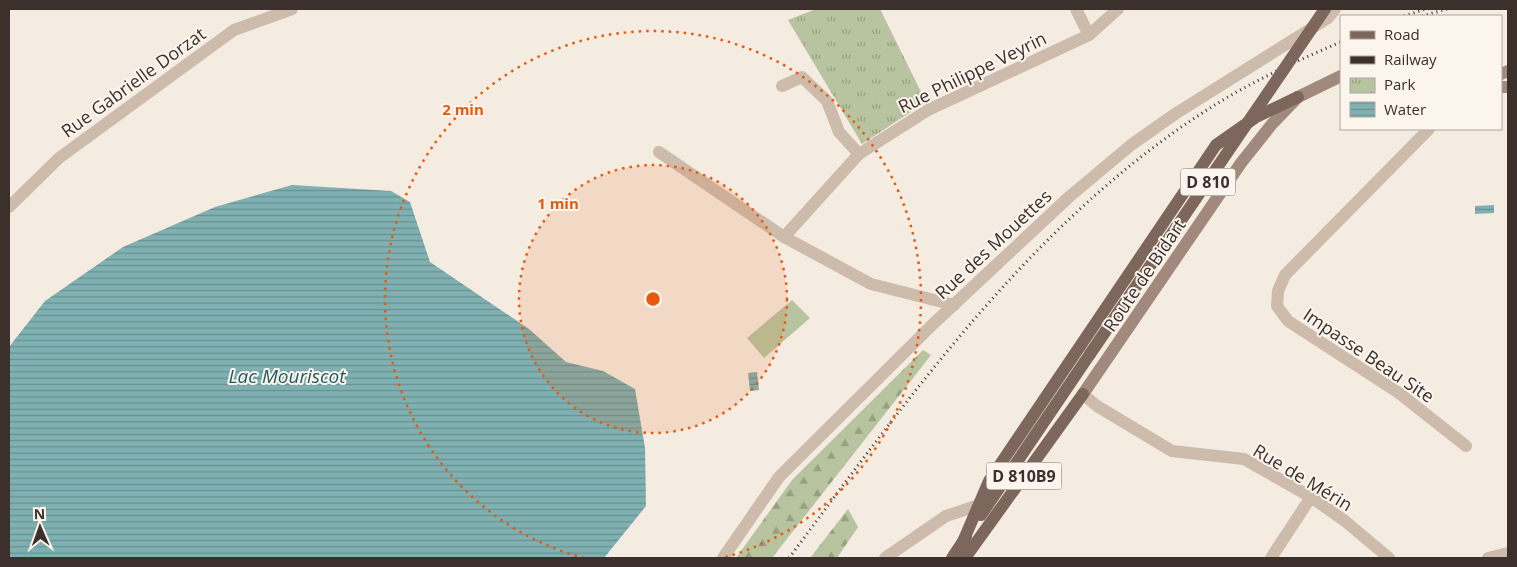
<svg xmlns="http://www.w3.org/2000/svg" width="1517" height="567" font-family="'Open Sans',sans-serif">
<defs>
<pattern id="forest-firs" width="22" height="20" patternUnits="userSpaceOnUse" patternTransform="scale(1.25)"><rect width="22" height="20" fill="#b8c4a0"/><path d="M5 1l3.5 6h-7zM16 11l3.5 6h-7z" fill="#97a083"/></pattern>
<pattern id="park-tufts" width="24" height="20" patternUnits="userSpaceOnUse" patternTransform="scale(1.25)"><rect width="24" height="20" fill="#b8c4a0"/><path d="M3 7l-1-3M5 7V3M7 7l1-3M15 17l-1-3M17 17v-4M19 17l1-3" fill="none" stroke="#97a083"/></pattern>
<pattern id="water-rules" width="6" height="5" patternUnits="userSpaceOnUse" patternTransform="scale(1.25)"><rect width="6" height="5" fill="#7fb0b2"/><path d="M0 2.5h6" fill="none" stroke="#699091"/></pattern>
</defs>
<rect width="100%" height="100%" fill="#f4ebe1"/>
<g fill="url(#forest-firs)">
<path d="M 923,350 L 931,355 L 772,558 L 736,558 L 792,480 Z"/>
<path d="M 848,509 L 858,527 L 837,558 L 810,558 Z"/>
</g>
<path fill="url(#park-tufts)" d="M 816,9 L 880,9 L 926,102 L 862,144 L 788,20 Z"/>
<path fill="#b8c4a0" d="M 792,300 L 810,318 L 764,358 L 747,338 Z"/>
<g fill="url(#water-rules)">
<path d="M 292,185 L 391,191 L 410,202 L 430,262 L 529,329 L 566,362 L 603,371 L 635,389 L 645,448 L 646,506 L 604,558 L 9,558 L 9,347 L 45,301 L 123,247 L 215,207 Z"/>
<path d="M 1494,205 L 1494,213 L 1475,214 L 1475,206 Z"/>
<path d="M 757,372 L 759,390 L 750,391 L 748,373 Z"/>
</g>
<g fill="none" stroke-linecap="round" stroke-linejoin="round">
<g stroke="#cdbbac" stroke-width="12">
<path d="M 1076,9 L 1089,35"/>
<path d="M 782,86 L 802,77 L 827,101 L 839,132 L 859,154"/>
<path d="M 1429,129 L 1285,275 L 1278,291 L 1277,306 L 1288,321 L 1399,393 L 1466,446"/>
<path d="M 659,152 L 784,237 L 871,284 L 954,305"/>
<path d="M 9,207 L 59,158 L 234,30 L 292,9"/>
<path d="M 784,237 L 859,154 L 928,110 L 1089,35 L 1118,9"/>
<path d="M 1083,394 L 1097,406 L 1172,451 L 1244,459 L 1311,497 L 1345,521 L 1389,558"/>
<path d="M 723,558 L 779,477 L 932,325 L 1069,197 L 1131,145 L 1175,114 L 1328,18 L 1335,9"/>
<path d="M 885,558 L 946,516 L 979,505"/>
<path d="M 1271,558 L 1311,497"/>
<path d="M 1488,558 L 1508,553"/>
</g>
<g stroke="#a18a7d" stroke-width="12">
<path d="M 1501,74 L 1508,71"/>
<path d="M 1501,87 L 1508,87"/>
<path d="M 1083,394 L 1241,163 L 1272,124 L 1298,97 L 1341,76"/>
</g>
<g stroke="#7d675c" stroke-width="12">
<path d="M 981,515 L 1090,354"/>
<path d="M 962,544 L 989,481 L 1216,145 L 1256,117 L 1298,97"/>
<path d="M 952,558 L 966,537"/>
<path d="M 965,558 L 1083,394"/>
</g>
<g stroke="#3b302b" stroke-width="3" stroke-dasharray="1 4" stroke-linecap="butt">
<path d="M 1404,16 L 1426,9"/>
<path d="M 1422,16 L 1447,9"/>
<path d="M 789,558 C 912,393 1034,220 1210,108 C 1251,82 1296,61 1341,42"/>
</g>
<path stroke="#7d675c" stroke-width="12" d="M 1090,354 L 1325,9"/>
</g>
<circle cx="653" cy="299" r="134" fill="#e8590c" fill-opacity=".12"/>
<g fill="none" stroke="#e8590c" stroke-width="2.5" stroke-dasharray="2.5 5">
<circle cx="653" cy="299" r="134"/>
<path d="M584 558A268 268 0 1 1 722 558"/>
</g>
<g text-anchor="middle" dominant-baseline="central" stroke-width="4" stroke-linejoin="round" paint-order="stroke">
<g fill="#fbf5ee" stroke="#756b66" stroke-width="1">
<rect x="1180.5" y="168.5" width="55" height="27" rx="4"/>
<rect x="986.5" y="462.5" width="75" height="27" rx="4"/>
</g>
<g font-size="16" font-weight="bold" fill="#3b302b">
<text x="1208" y="182">D 810</text>
<text x="1024" y="476">D 810B9</text>
</g>
<g font-size="18" fill="#3b302b" stroke="#fbf5ee">
<text transform="translate(972 72) rotate(-26)">Rue Philippe Veyrin</text>
<text transform="translate(133 82) rotate(-36)">Rue Gabrielle Dorzat</text>
<text transform="translate(993 244) rotate(-43)">Rue des Mouettes</text>
<text transform="translate(1144 275) rotate(-56)">Route de Bidart</text>
<text transform="translate(1369 355) rotate(34)">Impasse Beau Site</text>
<text transform="translate(1303 477) rotate(31)">Rue de Mérin</text>
</g>
<g font-size="19" font-style="italic" fill="#1f5a5e" stroke="#fbf5ee">
<text x="287" y="376">Lac Mouriscot</text>
</g>
</g>
<circle cx="653" cy="299" r="8" fill="#e8590c" stroke="#fbf5ee" stroke-width="2.5"/>
<g font-size="15" text-anchor="middle" font-weight="bold" fill="#e8590c" stroke="#fbf5ee" stroke-width="4" stroke-linejoin="round" paint-order="stroke">
<text x="463" y="115">2 min</text>
<text x="558" y="209">1 min</text>
</g>
<rect width="1517" height="567" fill="none" stroke="#3b302b" stroke-width="20"/>
<rect x="1340" y="15" width="162" height="115" fill="#fbf5ee" stroke="#aea6a0"/>
<rect x="1350" y="31" width="25" height="8" fill="#7d675c" stroke="#aea6a0"/>
<text x="1384" y="40" font-size="15" fill="#3b302b">Road</text>
<rect x="1350" y="56" width="25" height="8" fill="#3b302b" stroke="#aea6a0"/>
<text x="1384" y="65" font-size="15" fill="#3b302b">Railway</text>
<rect x="1350" y="78" width="25" height="15" fill="url(#park-tufts)" stroke="#aea6a0"/>
<text x="1384" y="90" font-size="15" fill="#3b302b">Park</text>
<rect x="1350" y="102" width="25" height="15" fill="url(#water-rules)" stroke="#aea6a0"/>
<text x="1384" y="115" font-size="15" fill="#3b302b">Water</text>
<g transform="translate(40 527) rotate(358)" stroke="#fbf5ee" stroke-width="4" paint-order="stroke">
<path d="M0-4L9 19L0 12L-9 19Z" fill="#3b302b"/>
<text y="-8" font-size="14" font-weight="bold" text-anchor="middle" fill="#3b302b">N</text>
</g>
</svg>
